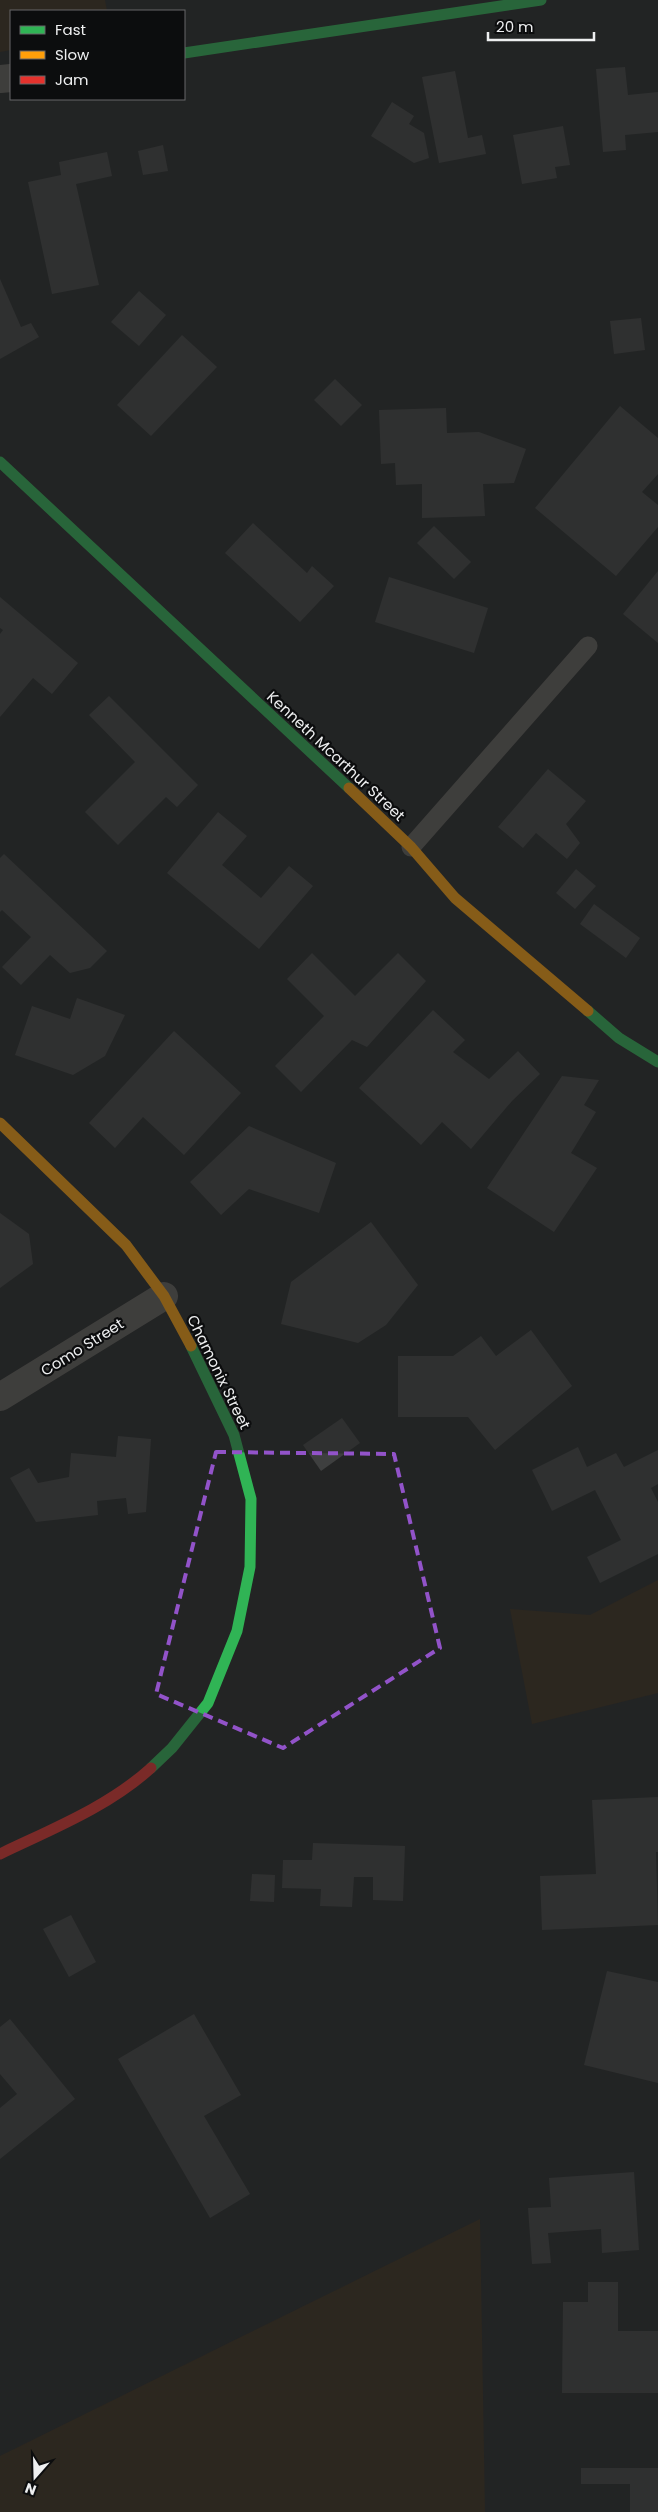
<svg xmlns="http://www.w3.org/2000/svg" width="658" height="2512" font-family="Poppins,sans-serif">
<rect width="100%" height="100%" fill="#232424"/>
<g fill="#382a19">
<path d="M 0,0 L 105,0 L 107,11 L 11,11 L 11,50 L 0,52 Z"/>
<path d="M 658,1580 L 658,1693 L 532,1724 L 510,1609 L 590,1615 Z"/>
<path d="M 480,2219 L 485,2512 L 0,2512 L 0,2456 Z"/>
</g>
<g fill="#3e3f3f">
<path d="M 625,67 L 628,95 L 658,92 L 658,132 L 625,135 L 626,150 L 603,152 L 596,69 Z"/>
<path d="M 455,71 L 468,138 L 482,135 L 486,154 L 439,163 L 422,77 Z"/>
<path d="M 392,102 L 414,116 L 409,124 L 424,133 L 429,158 L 414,163 L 371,136 Z"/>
<path d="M 563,126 L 570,165 L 555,167 L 557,178 L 522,184 L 513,135 Z"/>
<path d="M 163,145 L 168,171 L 143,175 L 138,151 Z"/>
<path d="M 107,152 L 112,176 L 76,184 L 99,285 L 52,294 L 28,182 L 61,175 L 59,162 Z"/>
<path d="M 0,279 L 21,327 L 31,323 L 39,337 L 0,359 Z"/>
<path d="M 139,291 L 166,315 L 139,346 L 111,322 Z"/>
<path d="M 641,318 L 645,350 L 614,354 L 610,321 Z"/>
<path d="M 182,335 L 217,367 L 151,436 L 117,405 Z"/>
<path d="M 335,379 L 362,405 L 341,426 L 314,400 Z"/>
<path d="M 620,406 L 658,438 L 658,474 L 642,492 L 658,505 L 658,527 L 616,576 L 535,508 Z"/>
<path d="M 446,408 L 447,433 L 479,432 L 526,449 L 514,483 L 483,484 L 485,516 L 422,518 L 422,484 L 396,485 L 395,463 L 381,464 L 379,410 Z"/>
<path d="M 253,523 L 307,573 L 312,566 L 334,586 L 300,622 L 225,553 Z"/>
<path d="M 434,526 L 471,562 L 454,579 L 417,543 Z"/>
<path d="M 658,571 L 658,643 L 623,614 Z"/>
<path d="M 389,577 L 488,608 L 474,653 L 375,622 Z"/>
<path d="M 0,597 L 78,663 L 52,694 L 33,678 L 0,717 L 0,634 L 3,630 L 0,628 Z"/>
<path d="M 109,696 L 198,785 L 177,807 L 166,797 L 118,845 L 85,812 L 135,762 L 89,715 Z"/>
<path d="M 548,769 L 586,801 L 566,824 L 580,843 L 567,859 L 536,833 L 523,848 L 498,827 Z"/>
<path d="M 218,812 L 247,836 L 222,865 L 261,898 L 289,866 L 313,886 L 259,949 L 167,873 Z"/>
<path d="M 4,854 L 107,951 L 90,968 L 70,973 L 50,955 L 21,985 L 2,967 L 31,937 L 2,910 L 0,912 L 0,858 Z"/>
<path d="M 576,869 L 596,886 L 575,909 L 556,893 Z"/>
<path d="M 594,904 L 640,938 L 626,958 L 580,924 Z"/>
<path d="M 312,953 L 355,996 L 398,953 L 426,981 L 367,1047 L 352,1040 L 301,1092 L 275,1066 L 324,1016 L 287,979 Z"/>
<path d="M 77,998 L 125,1015 L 105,1056 L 73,1075 L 15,1055 L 32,1006 L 70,1019 Z"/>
<path d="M 433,1010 L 465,1040 L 453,1052 L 489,1079 L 518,1051 L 540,1074 L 512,1101 L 471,1149 L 442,1122 L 421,1145 L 359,1088 Z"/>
<path d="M 174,1031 L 241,1093 L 184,1155 L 143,1117 L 115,1148 L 89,1123 Z"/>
<path d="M 562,1076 L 599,1080 L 584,1105 L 596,1112 L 571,1153 L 597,1168 L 554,1232 L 487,1188 Z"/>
<path d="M 249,1126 L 336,1163 L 319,1213 L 249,1189 L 221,1215 L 190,1182 Z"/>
<path d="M 0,1213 L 29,1234 L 33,1264 L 0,1288 Z"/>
<path d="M 371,1222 L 418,1285 L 386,1325 L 358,1343 L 281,1324 L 291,1282 Z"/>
<path d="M 531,1330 L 572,1386 L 495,1450 L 468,1417 L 398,1417 L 398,1356 L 453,1356 L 481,1336 L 496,1356 Z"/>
<path d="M 342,1418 L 360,1443 L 321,1471 L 303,1445 Z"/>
<path d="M 118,1436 L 151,1439 L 146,1512 L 128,1514 L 126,1498 L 97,1501 L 98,1515 L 36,1522 L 10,1478 L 29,1468 L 38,1483 L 69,1477 L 71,1453 L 116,1457 Z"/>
<path d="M 578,1447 L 587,1467 L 616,1453 L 624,1467 L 658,1450 L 658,1484 L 651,1488 L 658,1502 L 658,1554 L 600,1583 L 587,1557 L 621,1540 L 595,1490 L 552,1511 L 532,1470 Z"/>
<path d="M 658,1797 L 658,1852 L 656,1852 L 658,1925 L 542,1930 L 540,1876 L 596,1874 L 592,1800 Z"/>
<path d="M 313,1843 L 405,1846 L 403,1901 L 373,1900 L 373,1877 L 354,1877 L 352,1907 L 320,1906 L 321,1889 L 282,1888 L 283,1860 L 312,1860 Z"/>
<path d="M 252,1874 L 275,1875 L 274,1902 L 250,1901 Z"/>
<path d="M 71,1915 L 96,1962 L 69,1977 L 43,1929 Z"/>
<path d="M 607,1971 L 658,1982 L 658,2083 L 584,2065 Z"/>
<path d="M 194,2014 L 241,2095 L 204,2116 L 250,2194 L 210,2218 L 118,2059 Z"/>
<path d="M 10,2019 L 75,2099 L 0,2159 L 0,2108 L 17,2094 L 0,2074 L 0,2027 Z"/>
<path d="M 634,2172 L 639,2250 L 602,2253 L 601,2229 L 548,2233 L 551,2263 L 532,2264 L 528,2208 L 551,2207 L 549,2178 Z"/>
<path d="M 588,2282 L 618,2282 L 618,2331 L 658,2331 L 658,2393 L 562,2393 L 563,2302 L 588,2302 Z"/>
<path d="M 581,2468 L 658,2468 L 658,2512 L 630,2512 L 630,2484 L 581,2484 Z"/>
</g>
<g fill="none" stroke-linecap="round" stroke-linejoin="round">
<path stroke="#615e5a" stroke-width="19" d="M 411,847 L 588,646"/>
<g stroke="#615e5a" stroke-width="28">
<path d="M 0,79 L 11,78"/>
<path d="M 0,1397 L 164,1296"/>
</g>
<g stroke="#30b455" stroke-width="11">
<path d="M 184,53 L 541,0"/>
<path d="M 0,462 L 349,788"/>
<path d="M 588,1011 L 619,1038 L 658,1062"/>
<path d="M 151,1768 L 172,1748 L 208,1703 L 237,1631 L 250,1567 L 251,1499 L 234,1435 L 191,1346"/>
</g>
<g stroke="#ff9f0a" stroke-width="11">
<path d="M 349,788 L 411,847 L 455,898 L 588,1011"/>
<path d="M 0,1123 L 126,1245 L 164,1296 L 191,1346"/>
</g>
<path stroke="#e5322d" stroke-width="11" d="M 0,1854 C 52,1829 108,1807 151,1768"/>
</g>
<path d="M0 0H658V2512H0ZM 216,1452 L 394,1454 L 440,1648 L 283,1748 L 156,1694 Z" fill="#232424" fill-opacity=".55" fill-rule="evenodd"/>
<path fill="none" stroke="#9253c9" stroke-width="4" stroke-dasharray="10 6" stroke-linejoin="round" d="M 216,1452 L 394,1454 L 440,1648 L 283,1748 L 156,1694 Z"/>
<g text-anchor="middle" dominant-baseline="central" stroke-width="4.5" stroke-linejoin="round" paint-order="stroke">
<g font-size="15" fill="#eeeff0" stroke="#0c0d0e">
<text transform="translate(336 756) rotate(43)">Kenneth Mcarthur Street</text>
<text transform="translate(82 1347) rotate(-32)">Como Street</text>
<text transform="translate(219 1372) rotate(64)">Chamonix Street</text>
</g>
</g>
<rect x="10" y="10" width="175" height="90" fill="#0c0d0e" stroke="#666768"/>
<rect x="20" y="26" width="25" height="8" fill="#30b455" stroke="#666768"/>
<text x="55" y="35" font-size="15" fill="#eeeff0">Fast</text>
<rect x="20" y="51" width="25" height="8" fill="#ff9f0a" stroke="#666768"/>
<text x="55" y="60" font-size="15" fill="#eeeff0">Slow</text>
<rect x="20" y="76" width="25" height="8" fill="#e5322d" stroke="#666768"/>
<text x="55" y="85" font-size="15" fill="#eeeff0">Jam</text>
<g transform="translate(35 2477) rotate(200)" stroke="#0c0d0e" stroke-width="4" paint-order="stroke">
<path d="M0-4L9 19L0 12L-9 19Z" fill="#eeeff0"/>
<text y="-8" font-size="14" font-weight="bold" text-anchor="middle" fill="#eeeff0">N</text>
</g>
<path d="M488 32v8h106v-8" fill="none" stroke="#eeeff0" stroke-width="2.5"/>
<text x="496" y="32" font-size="15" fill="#eeeff0" stroke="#0c0d0e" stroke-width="4" paint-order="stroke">20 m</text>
</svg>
